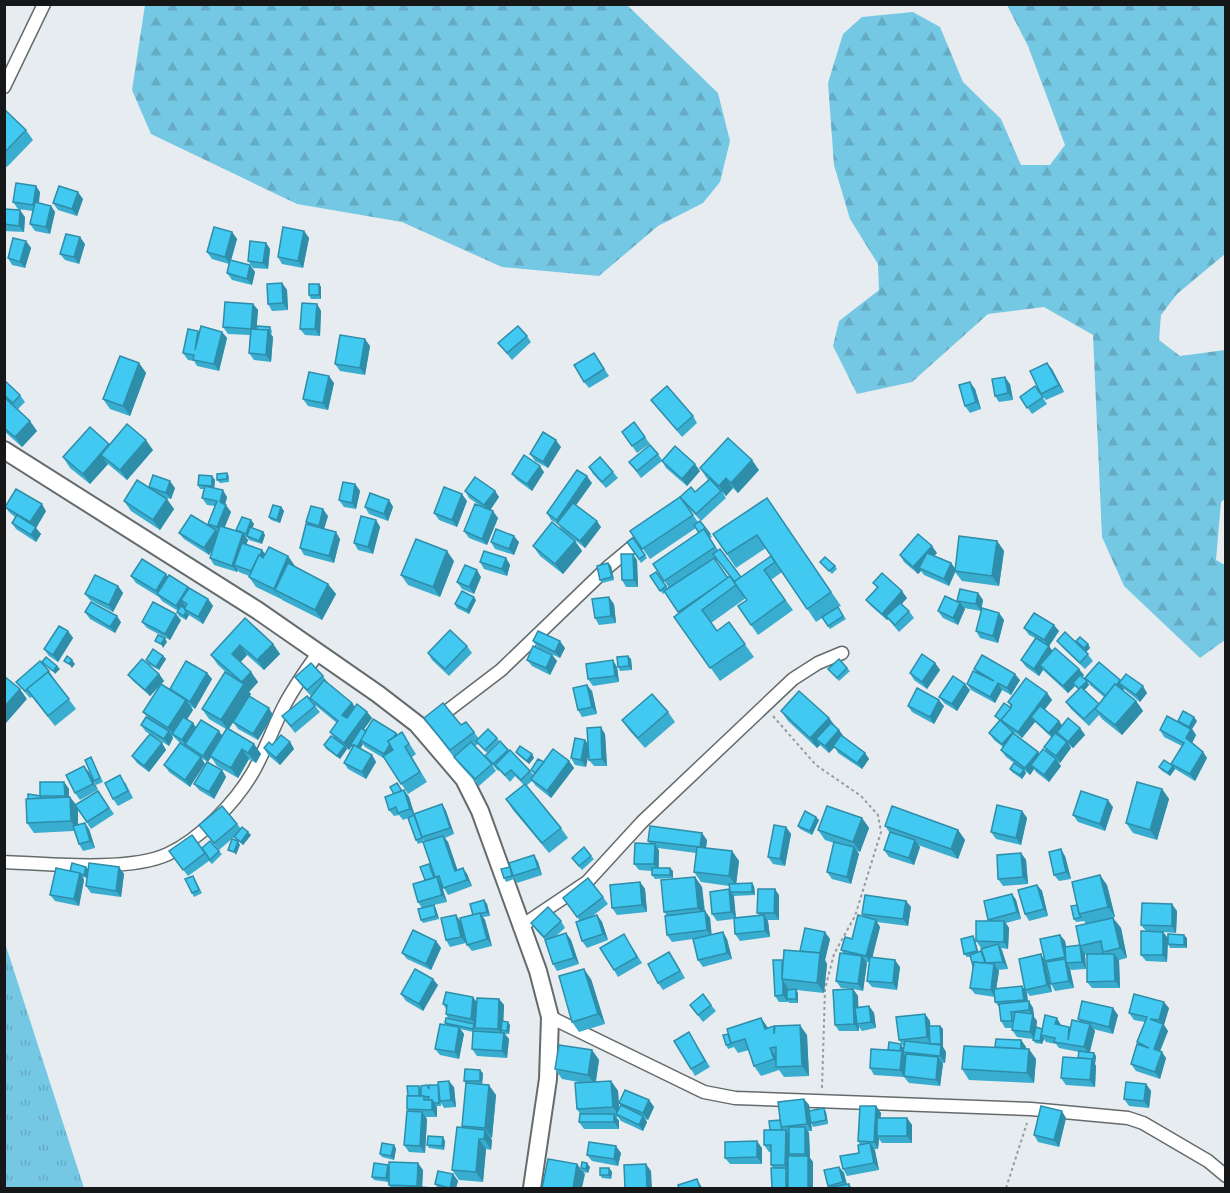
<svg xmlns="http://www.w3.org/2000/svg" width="1230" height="1193" font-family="Figtree,sans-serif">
<defs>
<pattern id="grass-tufts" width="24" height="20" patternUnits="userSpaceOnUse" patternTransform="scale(1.5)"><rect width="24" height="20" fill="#75c8e4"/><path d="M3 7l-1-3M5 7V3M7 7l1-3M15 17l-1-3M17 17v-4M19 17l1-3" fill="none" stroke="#64abc3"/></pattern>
<pattern id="forest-firs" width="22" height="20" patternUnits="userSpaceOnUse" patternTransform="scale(1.5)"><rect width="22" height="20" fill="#75c8e4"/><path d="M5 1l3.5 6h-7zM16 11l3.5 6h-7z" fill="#64abc3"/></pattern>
</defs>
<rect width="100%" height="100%" fill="#e6ecef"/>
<path fill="url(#grass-tufts)" d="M 5,943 L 84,1188 L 5,1188 Z"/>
<g fill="url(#forest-firs)">
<path d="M 145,5 L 627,5 L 718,93 L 730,141 L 720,182 L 703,203 L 658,226 L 599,276 L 502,267 L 402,222 L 297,204 L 151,134 L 132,90 Z"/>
<path d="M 1007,5 L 1225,5 L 1225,254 L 1177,294 L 1161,315 L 1159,340 L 1180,356 L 1225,350 L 1226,498 L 1221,502 L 1216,560 L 1225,565 L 1225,640 L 1200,658 L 1124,586 L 1102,537 L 1093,335 L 1044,307 L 988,314 L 912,382 L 857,394 L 833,346 L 839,321 L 879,290 L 878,264 L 850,219 L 834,165 L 828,83 L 843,34 L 862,17 L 913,12 L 940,27 L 963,82 L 1001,119 L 1021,165 L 1050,165 L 1065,145 L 1028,46 Z"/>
</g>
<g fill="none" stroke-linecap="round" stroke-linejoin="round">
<defs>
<g id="street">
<path d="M 4,87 L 44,4"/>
<path d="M 438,718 L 501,670 L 608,567 L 650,532"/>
<path d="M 4,862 C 48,864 130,872 168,854 C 200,839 235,803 253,772 C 265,751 273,728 284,706 C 294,687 306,670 319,652"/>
<path d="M 520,927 L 587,882 L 642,822 L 793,679 L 818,663 L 842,653"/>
<path d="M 550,1017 L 704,1092 L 735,1098 L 1031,1109 L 1128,1118 L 1143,1123 L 1208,1161 L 1226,1176"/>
</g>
<path id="secondary" d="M 4,450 L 257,610 L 378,694 L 417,724 L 464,779 L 480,811 L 538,971 L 550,1017 L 548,1079 L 532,1188"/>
</defs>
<use href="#street" stroke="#656b6d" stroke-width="15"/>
<use href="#secondary" stroke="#656b6d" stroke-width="20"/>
<g stroke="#989c9f" stroke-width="2" stroke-dasharray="3 3" stroke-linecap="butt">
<path d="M 773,716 L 816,765 L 861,796 L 878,815 L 881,832 L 855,916 L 834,954 L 825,989 L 822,1088"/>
<path d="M 1006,1188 L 1027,1123"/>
</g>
<use href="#street" stroke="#fff" stroke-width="12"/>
<use href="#secondary" stroke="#fff" stroke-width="16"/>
</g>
<g fill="#39add0" fill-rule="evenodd">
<path d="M 4,109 L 26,130 L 33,140 L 7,167 L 4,165 Z"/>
<path d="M 40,192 L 39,203 L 51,206 L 55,212 L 50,234 L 35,231 L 30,224 L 33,211 L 18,209 L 13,202 Z"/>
<path d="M 83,199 L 77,216 L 58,210 L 53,203 Z"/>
<path d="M 4,209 L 25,217 L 24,232 L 4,231 Z"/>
<path d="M 304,231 L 309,238 L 303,268 L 282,264 L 278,257 Z"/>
<path d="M 232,232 L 237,239 L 231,260 L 250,265 L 255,272 L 252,285 L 232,280 L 227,273 L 229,264 L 212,259 L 207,252 Z"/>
<path d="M 26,241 L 31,248 L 25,268 L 12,265 L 8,258 Z"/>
<path d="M 266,243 L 270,249 L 268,269 L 253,268 L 248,261 Z"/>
<path d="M 85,244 L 79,264 L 65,260 L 60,254 Z"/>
<path d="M 282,283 L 287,290 L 288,310 L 272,311 L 268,304 Z"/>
<path d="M 319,284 L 321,287 L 321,299 L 311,299 L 309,295 Z"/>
<path d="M 253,304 L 258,310 L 256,330 L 270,327 L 272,331 L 271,335 L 273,337 L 271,362 L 254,360 L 249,353 L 250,335 L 228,334 L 223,327 Z"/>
<path d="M 317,304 L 321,311 L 320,336 L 305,335 L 300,329 Z"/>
<path d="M 222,332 L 227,338 L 219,371 L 197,366 L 194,361 L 188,360 L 183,353 L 199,333 Z"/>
<path d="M 527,336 L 531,342 L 512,360 L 498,343 Z"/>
<path d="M 370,346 L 365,375 L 340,371 L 335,364 Z"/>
<path d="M 594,353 L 609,376 L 589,388 L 584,382 Z"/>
<path d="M 139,363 L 146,373 L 130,416 L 110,409 L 103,399 Z"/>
<path d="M 1052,369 L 1064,392 L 1046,400 L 1041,394 Z"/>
<path d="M 4,380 L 20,395 L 25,402 L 18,409 L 37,431 L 22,447 L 4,431 Z"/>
<path d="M 334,383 L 328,410 L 308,406 L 303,399 Z"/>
<path d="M 1010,384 L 1013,400 L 999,402 L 995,396 Z"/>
<path d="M 1035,386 L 1047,404 L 1032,414 L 1020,397 Z"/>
<path d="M 975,389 L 981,409 L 970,413 L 965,406 Z"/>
<path d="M 651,400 L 693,416 L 697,423 L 682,437 Z"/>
<path d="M 634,422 L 650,444 L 637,453 L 622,432 Z"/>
<path d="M 110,445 L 153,450 L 127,480 L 108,464 L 90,484 L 70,468 L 63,457 Z"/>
<path d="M 561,447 L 548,468 L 535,461 L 530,454 Z"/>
<path d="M 658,454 L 662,460 L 700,471 L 687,486 L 666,468 L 662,461 L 641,478 L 629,462 Z"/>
<path d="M 589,467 L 613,472 L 618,478 L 606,488 L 593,474 Z"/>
<path d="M 700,468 L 759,470 L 738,493 L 733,488 L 726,496 L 722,492 L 726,498 L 701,521 L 685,504 L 698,522 L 700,521 L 712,537 L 710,538 L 718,550 L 741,577 L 771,556 L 782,572 L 771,580 L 793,610 L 758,635 L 738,606 L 747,600 L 738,587 L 746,598 L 711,623 L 717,631 L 729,622 L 754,657 L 720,681 L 674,617 L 679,613 L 665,592 L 663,594 L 650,576 L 656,572 L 668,588 L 669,588 L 653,564 L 699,533 L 696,528 L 650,559 L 630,531 L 695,492 L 708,480 ZM 717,560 L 730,577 L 728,578 L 716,561 Z"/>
<path d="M 544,472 L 532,491 L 517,480 L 512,474 Z"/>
<path d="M 227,473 L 229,476 L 229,482 L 220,483 L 217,480 Z"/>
<path d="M 212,476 L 215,480 L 214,488 L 227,497 L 225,505 L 231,512 L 224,527 L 238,532 L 236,530 L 251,520 L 254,524 L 252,528 L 263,532 L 265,535 L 262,544 L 249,540 L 247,537 L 245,536 L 248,540 L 246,544 L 265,554 L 288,556 L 295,567 L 328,584 L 336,594 L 322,620 L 282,600 L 281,598 L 281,599 L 256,587 L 249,577 L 249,576 L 239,572 L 238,570 L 237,572 L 214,565 L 210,558 L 213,549 L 209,555 L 184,539 L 179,533 L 210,526 L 208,524 L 215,506 L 207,505 L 202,498 L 204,489 L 200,489 L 198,485 Z"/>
<path d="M 592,483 L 576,505 L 601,527 L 585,548 L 562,530 L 558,524 L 551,520 L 547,513 Z"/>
<path d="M 355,484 L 360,491 L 356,509 L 344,507 L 339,500 Z"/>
<path d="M 149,487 L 175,488 L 171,499 L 163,497 L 174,509 L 160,530 L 131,511 L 124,501 L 150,488 Z"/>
<path d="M 465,491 L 495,491 L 499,497 L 490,510 L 498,518 L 487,545 L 469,538 L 464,531 L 482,507 L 469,498 Z"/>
<path d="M 767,498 L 841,606 L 838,607 L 846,619 L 830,629 L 822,618 L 816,622 L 766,548 L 736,568 L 713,534 Z"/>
<path d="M 389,500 L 393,507 L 388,521 L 369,514 L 365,507 Z"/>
<path d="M 467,501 L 457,527 L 439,520 L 434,513 Z"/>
<path d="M 5,507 L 46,511 L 36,528 L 41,534 L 36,542 L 16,529 L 12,523 L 15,517 L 10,513 Z"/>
<path d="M 281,507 L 284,511 L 280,523 L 271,520 L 269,517 Z"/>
<path d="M 328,516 L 324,529 L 340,539 L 334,563 L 304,555 L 300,548 L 307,524 L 306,522 Z"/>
<path d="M 376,520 L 380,527 L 373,554 L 358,550 L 354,543 Z"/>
<path d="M 633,538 L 647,558 L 641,563 L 627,542 Z"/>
<path d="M 575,541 L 582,551 L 563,574 L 540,556 L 533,546 Z"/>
<path d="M 997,541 L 1004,551 L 999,586 L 962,581 L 955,572 L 949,586 L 924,575 L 921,571 L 918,574 L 904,562 L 900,555 L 937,553 L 934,556 L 951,563 L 955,568 Z"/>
<path d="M 491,542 L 519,542 L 514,555 L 495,549 Z"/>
<path d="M 506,558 L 510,565 L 507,576 L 484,569 L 480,562 Z"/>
<path d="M 637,560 L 638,587 L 626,587 L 622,580 Z"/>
<path d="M 454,561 L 440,597 L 408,585 L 401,575 Z"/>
<path d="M 820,562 L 835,566 L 837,569 L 832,574 Z"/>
<path d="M 608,563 L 611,566 L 614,580 L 602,583 L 600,580 Z"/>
<path d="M 166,574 L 168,577 L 188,587 L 208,599 L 213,606 L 203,624 L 189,615 L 186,620 L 179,616 L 177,612 L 178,611 L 162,601 L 159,597 L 136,583 L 131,576 Z"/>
<path d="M 481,577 L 474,594 L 462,589 L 457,582 Z"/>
<path d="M 873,583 L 907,598 L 902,604 L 909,611 L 914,618 L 899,632 L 888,619 L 887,620 L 871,606 L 866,600 L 877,588 Z"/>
<path d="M 118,586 L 123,593 L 113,612 L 90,600 L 85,594 Z"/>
<path d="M 978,593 L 983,600 L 981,611 L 964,608 L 965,609 L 958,625 L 943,618 L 938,611 L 958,602 L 957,601 Z"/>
<path d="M 476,600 L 469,614 L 457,608 L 455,604 Z"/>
<path d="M 614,604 L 616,623 L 599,625 L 595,618 Z"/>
<path d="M 85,612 L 121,622 L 115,633 L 90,619 Z"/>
<path d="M 999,613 L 1004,620 L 998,643 L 980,638 L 976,631 Z"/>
<path d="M 245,618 L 273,644 L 280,654 L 264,670 L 247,655 L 240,662 L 251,672 L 258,682 L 249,692 L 251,694 L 229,729 L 254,744 L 261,754 L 256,763 L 249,759 L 238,778 L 217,766 L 211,757 L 208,762 L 201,758 L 190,787 L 169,772 L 164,765 L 180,743 L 172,735 L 173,738 L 169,746 L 150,734 L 162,743 L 166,750 L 149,772 L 137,763 L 132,756 L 150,734 L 146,732 L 141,725 L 149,719 L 143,712 L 207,673 L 212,679 L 195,709 L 191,706 L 193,710 L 187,719 L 193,723 L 196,728 L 222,736 L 226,729 L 209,719 L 202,709 L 229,675 L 218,665 L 211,655 Z"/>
<path d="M 181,620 L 170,640 L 147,628 L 142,622 Z"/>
<path d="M 1024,628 L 1059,631 L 1049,646 L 1052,651 L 1084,675 L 1082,677 L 1089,685 L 1084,690 L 1099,704 L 1104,697 L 1090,685 L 1085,678 L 1121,681 L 1147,693 L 1140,702 L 1124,689 L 1123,690 L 1136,701 L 1143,711 L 1122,735 L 1102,719 L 1099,715 L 1089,726 L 1071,709 L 1066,702 L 1079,690 L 1075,686 L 1068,693 L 1043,670 L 1039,676 L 1026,667 L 1021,660 L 1035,638 L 1029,635 Z"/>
<path d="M 68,631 L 73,638 L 58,662 L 49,656 L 44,649 Z"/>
<path d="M 533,641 L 565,648 L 560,658 L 538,648 Z"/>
<path d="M 1057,641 L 1088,644 L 1090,648 L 1086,652 L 1093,661 L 1085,669 L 1062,647 Z"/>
<path d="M 467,646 L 472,653 L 449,676 L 432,660 L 428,653 Z"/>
<path d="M 552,655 L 557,661 L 550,675 L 532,666 L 527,660 Z"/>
<path d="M 163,656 L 166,659 L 159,670 L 148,664 L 146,660 Z"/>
<path d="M 628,656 L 631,659 L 632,670 L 620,671 L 618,667 Z"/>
<path d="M 935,663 L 940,670 L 927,689 L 914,680 L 910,673 Z"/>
<path d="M 617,667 L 619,682 L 593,686 L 588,679 Z"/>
<path d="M 847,668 L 850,671 L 839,681 L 828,669 Z"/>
<path d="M 974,669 L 1020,680 L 1011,695 L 1002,690 L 995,703 L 971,690 L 967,684 L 976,672 Z"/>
<path d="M 49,671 L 53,677 L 53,678 L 76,709 L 55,726 L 32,697 L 30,698 L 16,682 Z"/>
<path d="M 159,674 L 164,681 L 150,696 L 133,681 L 128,675 Z"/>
<path d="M 323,676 L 328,683 L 352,703 L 355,707 L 367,712 L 372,718 L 364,729 L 366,731 L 396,733 L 398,735 L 402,732 L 416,754 L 412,757 L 427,782 L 408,794 L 385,759 L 365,747 L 363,744 L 360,748 L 372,755 L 376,762 L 366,779 L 348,769 L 344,763 L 352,747 L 352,746 L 349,750 L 345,747 L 347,749 L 340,759 L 326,749 L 324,745 L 334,738 L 330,732 L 337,723 L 315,705 L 310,698 L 311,696 L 300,684 L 295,677 Z"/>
<path d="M 970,690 L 957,711 L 944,703 L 939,697 Z"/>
<path d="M 592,691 L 597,714 L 582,717 L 578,710 Z"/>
<path d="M 1047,693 L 1052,700 L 1045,709 L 1062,726 L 1080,728 L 1085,735 L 1073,748 L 1069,745 L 1071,748 L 1060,763 L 1057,761 L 1061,766 L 1049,782 L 1036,772 L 1034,769 L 1030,775 L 1024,770 L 1026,773 L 1022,779 L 1012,772 L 1010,769 L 1021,768 L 1006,757 L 1001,750 L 1003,747 L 994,740 L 989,733 L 1000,721 L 995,716 L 1011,707 L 1008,702 ZM 1035,722 L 1051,737 L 1044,747 L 1047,752 L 1040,754 L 1038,752 L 1016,735 L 1014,732 L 1022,738 Z"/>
<path d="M 315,706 L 320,712 L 295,733 L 282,716 Z"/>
<path d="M 908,706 L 944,706 L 934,724 L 912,712 Z"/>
<path d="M 781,711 L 829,718 L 844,737 L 865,753 L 869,759 L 862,769 L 838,753 L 835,747 L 829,753 L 820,745 L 817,748 L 788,721 Z"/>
<path d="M 668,712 L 675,722 L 645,748 L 629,730 L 622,720 Z"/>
<path d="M 273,715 L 258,740 L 238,729 L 233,722 Z"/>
<path d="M 424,718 L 461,725 L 474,732 L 479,739 L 497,738 L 499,741 L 487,753 L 478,744 L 475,746 L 490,762 L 485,756 L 500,741 L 534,775 L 534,774 L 531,770 L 544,762 L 569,761 L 574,768 L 551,798 L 536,786 L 532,781 L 526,786 L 561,828 L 568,838 L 549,853 L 513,810 L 506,799 L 524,785 L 515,776 L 510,782 L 499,770 L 498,771 L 491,763 L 496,771 L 479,786 L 459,764 Z"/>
<path d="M 1197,721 L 1192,729 L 1196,735 L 1192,743 L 1203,752 L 1207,758 L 1195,781 L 1175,769 L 1170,776 L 1161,770 L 1159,767 L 1172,765 L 1182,746 L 1164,737 L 1160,730 L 1178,722 Z"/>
<path d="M 605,734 L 607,766 L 594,766 L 589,760 L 589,752 L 586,767 L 575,765 L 571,758 L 588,744 Z"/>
<path d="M 290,742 L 294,749 L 280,765 L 268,755 L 264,748 L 272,745 Z"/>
<path d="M 516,752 L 532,754 L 534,758 L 529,764 L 518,755 Z"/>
<path d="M 91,757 L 103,782 L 96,785 L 94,781 Z"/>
<path d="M 222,770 L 226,777 L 214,799 L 199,790 L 194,784 Z"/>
<path d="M 89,772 L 98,790 L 80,800 L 75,793 Z"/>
<path d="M 64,782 L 69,789 L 69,797 L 76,805 L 98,791 L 114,814 L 91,829 L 78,809 L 78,825 L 89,829 L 95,848 L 83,851 L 79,844 L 74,831 L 34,833 L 27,823 L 40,795 Z"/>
<path d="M 125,782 L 133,798 L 118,806 L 113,799 Z"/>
<path d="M 1162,789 L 1169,799 L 1157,840 L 1133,833 L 1126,823 Z"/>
<path d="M 404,790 L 409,797 L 414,814 L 442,804 L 446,811 L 454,834 L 445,838 L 448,842 L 457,870 L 463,868 L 467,874 L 472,886 L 448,895 L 441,883 L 447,902 L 434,905 L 436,909 L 439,919 L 423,923 L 421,920 L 422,908 L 418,902 L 429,864 L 431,868 L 425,842 L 423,839 L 424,842 L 418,844 L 416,840 L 408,818 L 403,820 L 399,815 L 394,816 L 389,810 L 402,791 Z"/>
<path d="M 1113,807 L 1105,831 L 1078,822 L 1073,815 Z"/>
<path d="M 1022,811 L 1027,818 L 1021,845 L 996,839 L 991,832 Z"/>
<path d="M 862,818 L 869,828 L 860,852 L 857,851 L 859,854 L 851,884 L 832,879 L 827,872 L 834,843 L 825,840 L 818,830 Z"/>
<path d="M 819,820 L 812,835 L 800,829 L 798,826 Z"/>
<path d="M 237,824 L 241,829 L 251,835 L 243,845 L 237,840 L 234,837 L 219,850 L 199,825 Z"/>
<path d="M 885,826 L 958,830 L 965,840 L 958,859 L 918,845 L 920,847 L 914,865 L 889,857 L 884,850 L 890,833 Z"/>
<path d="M 786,827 L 791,834 L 785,866 L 773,864 L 768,857 Z"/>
<path d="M 707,840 L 706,848 L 732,851 L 739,861 L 736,883 L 754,886 L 755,895 L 733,896 L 736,918 L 759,915 L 757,913 L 779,895 L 779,920 L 767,920 L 768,921 L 770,937 L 740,941 L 735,934 L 734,919 L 717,921 L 712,914 L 730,891 L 729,886 L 701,882 L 694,872 L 696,853 L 658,848 L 659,851 L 659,868 L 673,871 L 673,878 L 655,879 L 652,875 L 652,871 L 639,870 L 634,864 L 650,844 L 648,841 Z"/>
<path d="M 202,848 L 219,851 L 222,854 L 212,864 L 209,861 L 188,876 L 169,851 Z"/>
<path d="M 1021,853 L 1026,860 L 1028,884 L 1003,886 L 998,879 Z"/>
<path d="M 534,855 L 538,862 L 542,875 L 517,883 L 514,878 L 514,879 L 506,882 L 504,878 L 510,867 Z"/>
<path d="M 591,856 L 594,859 L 582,870 L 574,861 Z"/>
<path d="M 1065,856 L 1071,879 L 1059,881 L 1054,875 Z"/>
<path d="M 86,867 L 88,870 L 119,867 L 124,874 L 121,897 L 91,893 L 86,886 L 87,878 L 83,877 L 84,880 L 79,906 L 55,901 L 50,895 L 70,871 Z"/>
<path d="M 695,877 L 702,887 L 705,911 L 710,918 L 711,935 L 727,939 L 732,959 L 703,967 L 698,960 L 693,939 L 672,942 L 667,935 L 667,916 L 664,912 Z"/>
<path d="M 195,879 L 202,893 L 194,897 L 192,893 Z"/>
<path d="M 640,882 L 645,889 L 647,912 L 617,915 L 612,908 Z"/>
<path d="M 1037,885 L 1042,891 L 1048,916 L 1029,921 L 1025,914 Z"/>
<path d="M 1107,885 L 1115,917 L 1106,920 L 1113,918 L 1121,928 L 1127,958 L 1119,960 L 1120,988 L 1092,988 L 1087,982 L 1087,956 L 1085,954 L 1086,969 L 1071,970 L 1070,969 L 1074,988 L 1055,991 L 1051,984 L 1047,963 L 1045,961 L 1052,992 L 1030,996 L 1025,990 L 1060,935 L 1065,941 L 1066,947 L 1080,945 L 1086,924 L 1084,921 L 1076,922 L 1074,919 L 1077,905 Z"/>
<path d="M 1012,894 L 1016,900 L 1021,919 L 1006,923 L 1009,928 L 1008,949 L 1001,948 L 1008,969 L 998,970 L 999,971 L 996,989 L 1022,986 L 1027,993 L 1028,1001 L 1033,1008 L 1034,1017 L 1037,1021 L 1036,1028 L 1042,1029 L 1061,1025 L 1070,1028 L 1080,1022 L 1078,1019 L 1118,1015 L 1113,1034 L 1093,1029 L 1095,1031 L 1090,1052 L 1096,1056 L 1095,1064 L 1096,1066 L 1095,1087 L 1066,1085 L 1061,1078 L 1078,1058 L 1079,1052 L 1059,1048 L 1056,1044 L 1046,1042 L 1044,1039 L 1042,1044 L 1035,1043 L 1033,1039 L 1017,1037 L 1012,1030 L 1013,1028 L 1005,1028 L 1001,1021 L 1000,1008 L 995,1002 L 995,997 L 975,994 L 970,988 L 973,966 L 970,957 L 967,957 L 964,954 L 973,936 L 975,940 L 978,952 L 983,953 L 982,948 L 981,948 L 976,941 L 989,921 L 988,920 Z"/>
<path d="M 603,897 L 608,904 L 590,918 L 597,915 L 602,922 L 608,940 L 587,948 L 582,941 L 580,921 L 563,898 Z"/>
<path d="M 484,900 L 487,904 L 490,916 L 483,917 L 485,920 L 492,946 L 472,951 L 467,945 L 473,915 Z"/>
<path d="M 906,901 L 911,907 L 908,926 L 877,922 L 880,927 L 872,957 L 900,967 L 897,990 L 872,987 L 867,981 L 869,962 L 866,962 L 867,963 L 863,991 L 853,989 L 858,996 L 858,1007 L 869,1006 L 874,1013 L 876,1028 L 862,1031 L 859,1027 L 859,1031 L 839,1031 L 835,1025 L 852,989 L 841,988 L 836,981 L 844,954 L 841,950 L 852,939 L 864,917 L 862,914 Z"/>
<path d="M 1177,911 L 1176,933 L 1163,932 L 1168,938 L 1167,962 L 1146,961 L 1141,955 L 1146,931 L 1141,925 Z"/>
<path d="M 561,921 L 565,928 L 556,936 L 566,933 L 571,940 L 579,964 L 557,971 L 553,964 L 545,940 L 536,930 L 531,923 Z"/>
<path d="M 461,922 L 466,943 L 450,947 L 446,940 Z"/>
<path d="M 624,934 L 642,963 L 618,977 L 614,970 Z"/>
<path d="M 1187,938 L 1187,948 L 1170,948 L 1168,944 Z"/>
<path d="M 830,939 L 825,960 L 827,964 L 824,993 L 796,990 L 798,993 L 798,1003 L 789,1003 L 788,1001 L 788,1002 L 779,1002 L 775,996 L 783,962 L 800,951 Z"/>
<path d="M 436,941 L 441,948 L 431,970 L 407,959 L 402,953 Z"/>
<path d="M 674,959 L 685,978 L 663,990 L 658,983 Z"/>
<path d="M 591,979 L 605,1024 L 579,1032 L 572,1022 Z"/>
<path d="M 438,985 L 423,1011 L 406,1001 L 401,994 Z"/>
<path d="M 499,999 L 504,1005 L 503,1021 L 510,1025 L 509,1034 L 505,1034 L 509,1039 L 507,1058 L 477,1056 L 472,1049 L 473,1032 L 460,1029 L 464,1034 L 459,1059 L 440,1055 L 435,1049 L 447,1025 L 445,1023 L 448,1018 L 446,1014 L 446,1009 L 443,1004 Z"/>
<path d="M 690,1005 L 711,1005 L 716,1011 L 703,1022 Z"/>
<path d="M 1169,1008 L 1164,1025 L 1168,1031 L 1160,1051 L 1166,1058 L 1160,1079 L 1136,1071 L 1131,1064 L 1139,1045 L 1137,1042 L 1145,1022 L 1134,1020 L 1129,1013 Z"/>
<path d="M 925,1014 L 930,1021 L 930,1026 L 940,1026 L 943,1029 L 943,1047 L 946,1052 L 945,1063 L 942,1063 L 943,1064 L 940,1086 L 909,1083 L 904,1077 L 874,1075 L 870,1068 L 888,1050 L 901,1044 L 903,1048 L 903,1052 L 906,1057 L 903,1052 L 904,1047 L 899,1040 Z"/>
<path d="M 761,1018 L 768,1028 L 774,1026 L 775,1028 L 807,1035 L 809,1076 L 784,1077 L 779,1070 L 761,1076 L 754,1066 L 749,1050 L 738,1053 L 734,1047 L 728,1049 L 726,1045 L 728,1034 Z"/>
<path d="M 689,1032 L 710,1067 L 695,1076 L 691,1069 Z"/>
<path d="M 1021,1040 L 1026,1047 L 1025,1049 L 1036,1059 L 1034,1083 L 969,1080 L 962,1069 L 995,1047 Z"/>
<path d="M 592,1050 L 599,1060 L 596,1082 L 611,1081 L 618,1091 L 619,1108 L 621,1106 L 619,1103 L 649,1100 L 654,1107 L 648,1120 L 645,1119 L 647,1122 L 643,1131 L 621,1121 L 618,1117 L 616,1117 L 619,1121 L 619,1129 L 584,1129 L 579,1122 L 580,1114 L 577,1109 L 584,1083 L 562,1079 L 555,1069 Z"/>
<path d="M 483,1073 L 482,1084 L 496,1095 L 492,1138 L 490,1138 L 492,1140 L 491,1150 L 486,1149 L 483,1182 L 459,1180 L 452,1170 L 463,1128 L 462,1126 L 466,1084 L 464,1081 Z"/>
<path d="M 1146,1084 L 1151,1091 L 1149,1108 L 1129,1106 L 1124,1099 Z"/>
<path d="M 419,1086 L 421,1088 L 429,1087 L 454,1087 L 456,1107 L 444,1108 L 441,1103 L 441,1106 L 436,1106 L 437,1117 L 425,1117 L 427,1119 L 425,1153 L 409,1152 L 404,1145 L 408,1111 L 407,1109 Z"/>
<path d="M 804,1099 L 809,1105 L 810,1111 L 826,1112 L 828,1124 L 813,1127 L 811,1122 L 812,1131 L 808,1131 L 809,1133 L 810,1158 L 813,1162 L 813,1188 L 773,1168 L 771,1165 L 771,1152 L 769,1152 L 764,1145 L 770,1130 Z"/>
<path d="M 876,1106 L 881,1113 L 880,1118 L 907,1118 L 912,1125 L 912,1143 L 882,1143 L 879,1139 L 878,1149 L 874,1149 L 879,1170 L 847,1176 L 843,1169 L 859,1153 L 860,1145 L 858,1141 Z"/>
<path d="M 1066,1118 L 1059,1147 L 1038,1142 L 1034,1135 Z"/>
<path d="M 445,1141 L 444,1150 L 429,1148 L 427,1145 Z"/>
<path d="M 394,1145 L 396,1149 L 394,1160 L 382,1157 L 380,1154 Z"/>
<path d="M 762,1148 L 762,1164 L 730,1164 L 725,1158 Z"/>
<path d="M 621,1153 L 618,1166 L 592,1161 L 587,1155 Z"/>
<path d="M 389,1167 L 423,1170 L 422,1188 L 432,1188 L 391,1188 L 389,1185 L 388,1182 L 374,1180 L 372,1177 Z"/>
<path d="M 590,1167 L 588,1173 L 583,1172 L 581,1168 Z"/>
<path d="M 839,1167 L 844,1173 L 847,1184 L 849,1184 L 852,1188 L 830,1188 L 828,1186 Z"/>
<path d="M 609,1168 L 612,1172 L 611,1179 L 602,1178 L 600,1175 Z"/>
<path d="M 453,1174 L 458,1181 L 456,1188 L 438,1188 L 435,1184 Z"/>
</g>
<g fill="#2e8da9">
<path d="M 36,186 L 40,192 L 37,212 L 33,205 Z"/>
<path d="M 78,192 L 83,199 L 77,216 L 72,209 Z"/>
<path d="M 51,206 L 55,212 L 50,234 L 46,227 Z"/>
<path d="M 20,210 L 25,217 L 24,232 L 19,226 Z"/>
<path d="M 304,231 L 309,238 L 303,268 L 298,261 Z"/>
<path d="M 232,232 L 237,239 L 230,264 L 225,257 Z"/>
<path d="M 80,237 L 85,244 L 79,264 L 74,257 Z"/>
<path d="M 26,241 L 31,248 L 25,268 L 20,262 Z"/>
<path d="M 266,243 L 270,249 L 268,269 L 263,263 Z"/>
<path d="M 250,265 L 255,272 L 252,285 L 247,279 Z"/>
<path d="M 282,283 L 287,290 L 288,310 L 283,303 Z"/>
<path d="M 319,284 L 321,287 L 321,299 L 319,295 Z"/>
<path d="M 253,304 L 258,310 L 256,336 L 251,329 Z"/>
<path d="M 317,304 L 321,311 L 320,336 L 315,329 Z"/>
<path d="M 268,330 L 273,337 L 271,362 L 266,355 Z"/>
<path d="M 222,332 L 227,338 L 219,371 L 214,364 Z"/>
<path d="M 365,339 L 370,346 L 365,375 L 360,368 Z"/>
<path d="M 139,363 L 146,373 L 130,416 L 123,406 Z"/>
<path d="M 1047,363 L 1052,369 L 1064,392 L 1059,385 Z"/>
<path d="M 329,376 L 334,383 L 328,410 L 323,403 Z"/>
<path d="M 1005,377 L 1010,384 L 1013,400 L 1008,393 Z"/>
<path d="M 970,382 L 975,389 L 981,409 L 976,402 Z"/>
<path d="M 30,421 L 37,431 L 22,447 L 15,437 Z"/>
<path d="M 146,440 L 153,450 L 127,480 L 120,470 Z"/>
<path d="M 556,440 L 561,447 L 548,468 L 543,462 Z"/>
<path d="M 109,444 L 116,454 L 101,455 L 108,464 L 90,484 L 83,474 Z"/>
<path d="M 752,460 L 759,470 L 738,493 L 731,483 Z"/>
<path d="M 695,464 L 700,471 L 687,486 L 682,479 Z"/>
<path d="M 540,466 L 544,472 L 532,491 L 527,484 Z"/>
<path d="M 212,476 L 215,480 L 214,490 L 212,486 Z"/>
<path d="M 587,476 L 592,483 L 561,526 L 557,520 Z"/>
<path d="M 726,478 L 733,488 L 726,496 L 719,486 Z"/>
<path d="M 170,481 L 175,488 L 171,499 L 166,493 Z"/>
<path d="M 355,484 L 360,491 L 356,509 L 352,503 Z"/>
<path d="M 223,490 L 227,497 L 224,509 L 220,502 Z"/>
<path d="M 495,491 L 499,497 L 489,512 L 484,505 Z"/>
<path d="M 462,494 L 467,501 L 457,527 L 452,520 Z"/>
<path d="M 167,499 L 174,509 L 160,530 L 153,520 Z"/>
<path d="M 389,500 L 393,507 L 388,521 L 384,514 Z"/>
<path d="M 42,504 L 46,511 L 36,528 L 41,534 L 36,542 L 31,535 L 35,529 L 30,522 Z"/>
<path d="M 226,505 L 231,512 L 222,534 L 217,527 Z"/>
<path d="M 281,507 L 284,511 L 280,523 L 277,520 Z"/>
<path d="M 323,509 L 328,516 L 323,532 L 319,526 Z"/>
<path d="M 493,511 L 498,518 L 487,545 L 482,539 Z"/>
<path d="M 251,520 L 254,524 L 248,537 L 246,534 Z"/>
<path d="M 376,520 L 380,527 L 373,554 L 368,547 Z"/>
<path d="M 597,521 L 601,527 L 585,548 L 580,541 Z"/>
<path d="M 216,530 L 220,537 L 209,555 L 204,548 Z"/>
<path d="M 263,532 L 265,535 L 262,544 L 259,541 Z"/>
<path d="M 336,532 L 340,539 L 334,563 L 329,556 Z"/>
<path d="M 243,533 L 248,540 L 239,567 L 234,565 L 238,570 L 237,572 L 232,566 Z"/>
<path d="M 514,536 L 519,542 L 514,555 L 509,549 Z"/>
<path d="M 575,541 L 582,551 L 563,574 L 555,564 Z"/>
<path d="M 997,541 L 1004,551 L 999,586 L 992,576 Z"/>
<path d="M 932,546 L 937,553 L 922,569 L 919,568 L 921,571 L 918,574 L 913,567 Z"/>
<path d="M 262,550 L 267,556 L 254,572 Z"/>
<path d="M 447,551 L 454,561 L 440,597 L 433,587 Z"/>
<path d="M 633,554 L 637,560 L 638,587 L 634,580 Z"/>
<path d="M 288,556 L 295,566 L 283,594 L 275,590 L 281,598 L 281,599 L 274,589 Z"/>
<path d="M 506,558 L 510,565 L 507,576 L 502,569 Z"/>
<path d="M 608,563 L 611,566 L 614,580 L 612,577 Z"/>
<path d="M 951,563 L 956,570 L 949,586 L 944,579 Z"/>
<path d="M 477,570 L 481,577 L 474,594 L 469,587 Z"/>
<path d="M 166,574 L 171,581 L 159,595 L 156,591 Z"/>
<path d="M 328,584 L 336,594 L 322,620 L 315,610 Z"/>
<path d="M 118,586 L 123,593 L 113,612 L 109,605 Z"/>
<path d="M 188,587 L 192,594 L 181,600 L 185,606 L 180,613 L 176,606 Z"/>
<path d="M 902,591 L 907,598 L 888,618 L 886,616 L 888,619 L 887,620 L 882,614 Z"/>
<path d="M 978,593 L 983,600 L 981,611 L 976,604 Z"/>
<path d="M 474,597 L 476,600 L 469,614 L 467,610 Z"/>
<path d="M 609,597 L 614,604 L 616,623 L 611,616 Z"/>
<path d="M 208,599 L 213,606 L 203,624 L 198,617 Z"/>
<path d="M 960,603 L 965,609 L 958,625 L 953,618 Z"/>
<path d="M 186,612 L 189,615 L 186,620 L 184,616 Z"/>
<path d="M 999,613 L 1004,620 L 998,643 L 993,636 Z"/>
<path d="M 176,614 L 181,620 L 170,640 L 165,634 Z"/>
<path d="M 117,616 L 121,622 L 115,633 L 110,627 Z"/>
<path d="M 1054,625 L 1059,631 L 1049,646 L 1054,653 L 1040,665 L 1043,670 L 1039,676 L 1034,669 L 1049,646 L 1044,640 Z"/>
<path d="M 68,631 L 73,638 L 58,662 L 53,655 Z"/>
<path d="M 165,638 L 167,642 L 163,648 L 161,644 Z"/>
<path d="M 560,641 L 565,648 L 560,658 L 555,652 Z"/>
<path d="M 273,644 L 280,654 L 264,670 L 257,660 Z"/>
<path d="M 1088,644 L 1090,648 L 1086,652 L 1084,648 Z"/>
<path d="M 240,645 L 247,655 L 239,664 L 232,654 Z"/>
<path d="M 552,655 L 557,661 L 550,675 L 546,668 Z"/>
<path d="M 163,656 L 166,659 L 159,670 L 156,667 Z"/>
<path d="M 628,656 L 631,659 L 632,670 L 629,666 Z"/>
<path d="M 72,660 L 75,664 L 72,668 L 69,664 Z"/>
<path d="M 613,660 L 617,667 L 619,682 L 615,676 Z"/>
<path d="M 935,663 L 940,670 L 927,689 L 922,682 Z"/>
<path d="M 57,666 L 60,669 L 55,674 L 53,671 Z"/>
<path d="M 1079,669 L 1084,675 L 1075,685 L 1073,683 L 1075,686 L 1068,693 L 1063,686 Z"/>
<path d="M 251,672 L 258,682 L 249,692 L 251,694 L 228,730 L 221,720 L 242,682 Z"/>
<path d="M 207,673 L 212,679 L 195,709 L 190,702 Z"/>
<path d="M 159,674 L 164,681 L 150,696 L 145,690 Z"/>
<path d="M 1015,674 L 1020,680 L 1011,695 L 1007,688 Z"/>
<path d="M 1120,680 L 1119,683 L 1124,689 L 1112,703 L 1107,697 Z"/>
<path d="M 1087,681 L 1089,685 L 1082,693 L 1080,689 Z"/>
<path d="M 998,683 L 1002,690 L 995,703 L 990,697 Z"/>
<path d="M 965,684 L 970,690 L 957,711 L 952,704 Z"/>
<path d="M 587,685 L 592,691 L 597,714 L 592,707 Z"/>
<path d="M 1143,686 L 1147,693 L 1140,702 L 1136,695 Z"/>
<path d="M 20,689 L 27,699 L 6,723 L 4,720 L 4,707 Z"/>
<path d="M 1047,693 L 1052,700 L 1036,721 L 1031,717 L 1035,722 L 1022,738 L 1018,732 Z"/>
<path d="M 186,700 L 193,710 L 176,737 L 174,735 L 168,728 Z"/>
<path d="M 939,700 L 944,706 L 934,724 L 930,717 Z"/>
<path d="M 1136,701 L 1143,711 L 1122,735 L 1115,725 Z"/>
<path d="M 352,703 L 357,710 L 347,722 L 342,715 Z"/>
<path d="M 269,708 L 273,715 L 258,740 L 253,734 Z"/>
<path d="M 367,712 L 372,718 L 349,750 L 344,743 Z"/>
<path d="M 1194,717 L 1197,721 L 1192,729 L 1196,735 L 1191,745 L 1186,738 L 1189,727 Z"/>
<path d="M 829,718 L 836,728 L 816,739 L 820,745 L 817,748 L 810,738 Z"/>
<path d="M 1059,721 L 1064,728 L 1057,732 L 1058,734 L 1054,739 L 1049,733 Z"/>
<path d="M 193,723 L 198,730 L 185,744 L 187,747 L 182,740 Z"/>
<path d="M 601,727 L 605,734 L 607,766 L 602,759 Z"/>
<path d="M 1080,728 L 1085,735 L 1073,748 L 1068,742 Z"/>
<path d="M 839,730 L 844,737 L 829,753 L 825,746 Z"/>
<path d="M 169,731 L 173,738 L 169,746 L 164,739 Z"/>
<path d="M 219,731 L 224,738 L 208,762 L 203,756 Z"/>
<path d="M 1013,732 L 1018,739 L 1007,751 L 1002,744 Z"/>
<path d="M 396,733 L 401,740 L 388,761 L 384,754 Z"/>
<path d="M 585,740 L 590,746 L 586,767 L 581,760 Z"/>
<path d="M 360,741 L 363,744 L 359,751 L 356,748 Z"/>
<path d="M 290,742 L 294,749 L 280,765 L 276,758 Z"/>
<path d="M 1067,742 L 1071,748 L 1060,763 L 1056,756 Z"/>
<path d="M 162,743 L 166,750 L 149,772 L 144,766 Z"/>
<path d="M 254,744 L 261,754 L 256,763 L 248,753 Z"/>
<path d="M 345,746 L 347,749 L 340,759 L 337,756 Z"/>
<path d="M 242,749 L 249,759 L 238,778 L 231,768 Z"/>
<path d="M 1038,752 L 1042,758 L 1031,765 L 1034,769 L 1030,775 L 1025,768 Z"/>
<path d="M 1203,752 L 1207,758 L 1195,781 L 1190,774 Z"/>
<path d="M 865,753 L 869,759 L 862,769 L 857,763 Z"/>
<path d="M 532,754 L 534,758 L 529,764 L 527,761 Z"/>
<path d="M 372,755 L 376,762 L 366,779 L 362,772 Z"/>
<path d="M 201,757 L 205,764 L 190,787 L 185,780 Z"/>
<path d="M 1056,759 L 1061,766 L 1049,782 L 1044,775 Z"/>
<path d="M 569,761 L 574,768 L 551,798 L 547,791 Z"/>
<path d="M 84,766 L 89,772 L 98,790 L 93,784 Z"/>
<path d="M 1173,766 L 1175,769 L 1170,776 L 1168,773 Z"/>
<path d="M 222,770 L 226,777 L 214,799 L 209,792 Z"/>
<path d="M 1024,770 L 1026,773 L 1022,779 L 1020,775 Z"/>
<path d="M 64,782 L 69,789 L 69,802 L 65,796 Z"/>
<path d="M 1162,789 L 1169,799 L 1157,840 L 1150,830 Z"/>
<path d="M 404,790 L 409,797 L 415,816 L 410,809 Z"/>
<path d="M 70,797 L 78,807 L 78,831 L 71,821 Z"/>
<path d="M 1108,800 L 1113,807 L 1105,831 L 1100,824 Z"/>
<path d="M 442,804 L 446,811 L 454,834 L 450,828 Z"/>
<path d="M 1022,811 L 1027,818 L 1021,845 L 1016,838 Z"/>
<path d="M 816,817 L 819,820 L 812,835 L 810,831 Z"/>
<path d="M 862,818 L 869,828 L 860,852 L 853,842 Z"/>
<path d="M 85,823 L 89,829 L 95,848 L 90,841 Z"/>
<path d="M 786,827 L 791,834 L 785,866 L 780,859 Z"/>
<path d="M 958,830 L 965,840 L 958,859 L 951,849 Z"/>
<path d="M 248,832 L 251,835 L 243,845 L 241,842 Z"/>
<path d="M 702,833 L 707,840 L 705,854 L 700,848 Z"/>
<path d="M 443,836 L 448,842 L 460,877 L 455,871 Z"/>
<path d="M 915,840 L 920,847 L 914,865 L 909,858 Z"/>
<path d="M 238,841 L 240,845 L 236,855 L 234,852 Z"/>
<path d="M 655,844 L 659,851 L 658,871 L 654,864 Z"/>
<path d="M 854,847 L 859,854 L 851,884 L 847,877 Z"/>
<path d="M 1061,849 L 1065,856 L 1071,879 L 1066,872 Z"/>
<path d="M 732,851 L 739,861 L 736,886 L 729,876 Z"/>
<path d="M 1021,853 L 1026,860 L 1028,884 L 1023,877 Z"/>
<path d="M 534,855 L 538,862 L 542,875 L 538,868 Z"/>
<path d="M 86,867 L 89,870 L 87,878 L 84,875 Z"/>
<path d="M 119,867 L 124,874 L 121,897 L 116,891 Z"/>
<path d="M 463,868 L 467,874 L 472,886 L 467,880 Z"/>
<path d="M 670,868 L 673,871 L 673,878 L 670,875 Z"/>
<path d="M 80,873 L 84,880 L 79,906 L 74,899 Z"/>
<path d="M 1100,875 L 1107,885 L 1115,917 L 1108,907 Z"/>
<path d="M 437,877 L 441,884 L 447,902 L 442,895 Z"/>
<path d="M 695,877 L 702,887 L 705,918 L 698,908 Z"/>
<path d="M 640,882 L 645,889 L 647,912 L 642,905 Z"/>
<path d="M 752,883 L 754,886 L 755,895 L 752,892 Z"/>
<path d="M 1037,885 L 1042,891 L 1048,916 L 1044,909 Z"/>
<path d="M 729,889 L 734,896 L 736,918 L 731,912 Z"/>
<path d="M 775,889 L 779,895 L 779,920 L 774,913 Z"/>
<path d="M 1012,894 L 1016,900 L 1021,919 L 1017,912 Z"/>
<path d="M 484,900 L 487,904 L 490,916 L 487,912 Z"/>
<path d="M 906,901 L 911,907 L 908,926 L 903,919 Z"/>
<path d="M 1172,904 L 1177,911 L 1176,933 L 1172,926 Z"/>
<path d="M 434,905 L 436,909 L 439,919 L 436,916 Z"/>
<path d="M 705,911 L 710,918 L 712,937 L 707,930 Z"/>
<path d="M 480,913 L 485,920 L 492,946 L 487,939 Z"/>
<path d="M 456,915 L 461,922 L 466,943 L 461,937 Z"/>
<path d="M 597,915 L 602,922 L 608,940 L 603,934 Z"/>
<path d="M 764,915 L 768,921 L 770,937 L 765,931 Z"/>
<path d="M 1113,918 L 1121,928 L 1127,958 L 1120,948 Z"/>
<path d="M 876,920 L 880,927 L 871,963 L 866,956 Z"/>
<path d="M 1004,921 L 1009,928 L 1008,949 L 1004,942 Z"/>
<path d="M 723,932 L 727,939 L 732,959 L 727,953 Z"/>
<path d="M 825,932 L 830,939 L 825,960 L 827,964 L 824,993 L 817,983 L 820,956 Z"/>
<path d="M 1163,932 L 1168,938 L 1167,962 L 1163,955 Z"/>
<path d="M 566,933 L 571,940 L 579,964 L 574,958 Z"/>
<path d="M 1060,935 L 1065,941 L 1070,964 L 1065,957 Z"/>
<path d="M 1184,935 L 1187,938 L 1187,948 L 1184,945 Z"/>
<path d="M 973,936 L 975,940 L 979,954 L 977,951 Z"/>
<path d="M 436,941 L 441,948 L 431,970 L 426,964 Z"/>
<path d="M 998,944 L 1002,950 L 1008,969 L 1003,962 Z"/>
<path d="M 1081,947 L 1085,954 L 1086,969 L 1082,962 Z"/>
<path d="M 1041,954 L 1045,961 L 1052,992 L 1047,985 Z"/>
<path d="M 1114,954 L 1119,960 L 1120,988 L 1115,981 Z"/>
<path d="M 862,956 L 867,963 L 863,991 L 858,984 Z"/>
<path d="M 1065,959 L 1070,969 L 1074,988 L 1069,981 Z"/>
<path d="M 895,960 L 900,967 L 897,990 L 893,983 Z"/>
<path d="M 994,964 L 999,971 L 995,997 L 991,990 Z"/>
<path d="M 584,969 L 591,979 L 605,1024 L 598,1014 Z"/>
<path d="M 433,979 L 438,985 L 423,1011 L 419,1004 Z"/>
<path d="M 783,981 L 788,988 L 788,999 L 787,999 L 788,1002 L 783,995 Z"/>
<path d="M 1022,986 L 1027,993 L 1028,1006 L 1024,1000 Z"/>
<path d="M 796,989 L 798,993 L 798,1003 L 796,999 Z"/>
<path d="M 853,989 L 858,996 L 859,1024 L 857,1024 L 859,1027 L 859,1031 L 854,1024 Z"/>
<path d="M 473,997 L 478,1004 L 476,1025 L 471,1019 Z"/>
<path d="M 499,999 L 504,1005 L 503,1031 L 501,1030 L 502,1033 L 502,1036 L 498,1029 Z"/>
<path d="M 1029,1001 L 1033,1008 L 1034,1017 L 1037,1021 L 1035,1039 L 1030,1032 L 1032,1015 L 1029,1010 Z"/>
<path d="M 1164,1002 L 1169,1008 L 1164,1025 L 1168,1031 L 1158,1056 L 1154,1049 L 1163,1026 L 1159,1020 Z"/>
<path d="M 869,1006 L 874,1013 L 876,1028 L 871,1022 Z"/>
<path d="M 1113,1008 L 1118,1015 L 1113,1034 L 1109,1027 Z"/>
<path d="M 925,1014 L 930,1021 L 932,1044 L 927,1037 Z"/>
<path d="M 761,1018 L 768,1028 L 765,1029 Z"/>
<path d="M 1057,1018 L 1061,1025 L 1060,1031 L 1055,1024 Z"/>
<path d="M 508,1022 L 510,1025 L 509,1034 L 507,1031 Z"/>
<path d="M 1090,1024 L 1095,1031 L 1089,1054 L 1084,1047 Z"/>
<path d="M 800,1025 L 807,1035 L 809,1076 L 802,1066 Z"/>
<path d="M 940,1026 L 943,1029 L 943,1047 L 946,1052 L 945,1063 L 940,1056 Z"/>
<path d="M 459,1027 L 464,1034 L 459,1059 L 455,1052 Z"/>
<path d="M 504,1033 L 509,1039 L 507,1058 L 502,1051 Z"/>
<path d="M 1041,1036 L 1044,1039 L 1042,1044 L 1040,1041 Z"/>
<path d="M 1021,1040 L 1026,1047 L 1025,1057 L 1020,1050 Z"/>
<path d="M 901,1044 L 903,1048 L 903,1052 L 906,1058 L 905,1077 L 900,1070 L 900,1053 Z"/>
<path d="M 770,1048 L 777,1058 L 779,1067 L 774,1059 Z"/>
<path d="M 1029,1049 L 1036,1059 L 1034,1083 L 1027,1073 Z"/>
<path d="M 592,1050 L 599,1060 L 595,1085 L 588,1075 Z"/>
<path d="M 1162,1052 L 1166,1058 L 1160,1079 L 1155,1072 Z"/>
<path d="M 1094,1053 L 1096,1056 L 1095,1064 L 1093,1061 Z"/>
<path d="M 938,1057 L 943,1064 L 940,1086 L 936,1080 Z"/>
<path d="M 1092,1059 L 1096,1066 L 1095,1087 L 1090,1080 Z"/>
<path d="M 480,1070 L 483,1073 L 482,1085 L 480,1081 Z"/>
<path d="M 449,1081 L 454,1087 L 456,1107 L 451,1100 Z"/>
<path d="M 611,1081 L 618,1091 L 620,1117 L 613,1107 Z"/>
<path d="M 1146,1084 L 1151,1091 L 1149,1108 L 1144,1101 Z"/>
<path d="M 489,1085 L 496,1095 L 492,1138 L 485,1128 Z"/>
<path d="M 804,1099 L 809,1105 L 812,1131 L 807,1124 Z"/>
<path d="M 432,1100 L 437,1107 L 437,1117 L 432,1110 Z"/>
<path d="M 649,1100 L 654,1107 L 648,1120 L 643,1113 Z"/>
<path d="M 876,1106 L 881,1113 L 879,1136 L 877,1136 L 879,1139 L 878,1149 L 874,1142 Z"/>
<path d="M 824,1108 L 826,1112 L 828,1124 L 826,1120 Z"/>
<path d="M 1062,1111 L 1066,1118 L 1059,1147 L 1054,1140 Z"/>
<path d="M 422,1112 L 427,1119 L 425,1153 L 420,1146 Z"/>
<path d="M 614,1114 L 619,1121 L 619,1129 L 614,1122 Z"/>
<path d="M 643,1116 L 647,1122 L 643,1131 L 639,1125 Z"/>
<path d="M 907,1118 L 912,1125 L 912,1143 L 907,1136 Z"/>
<path d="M 805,1127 L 809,1133 L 810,1158 L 813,1162 L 813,1188 L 808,1188 L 808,1158 L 805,1154 Z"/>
<path d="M 485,1130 L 492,1140 L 491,1150 L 484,1139 Z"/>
<path d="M 786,1130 L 790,1137 L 790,1172 L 785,1165 Z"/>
<path d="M 443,1137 L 445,1141 L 444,1150 L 442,1146 Z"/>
<path d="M 479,1139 L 486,1149 L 483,1182 L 476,1172 Z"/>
<path d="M 757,1141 L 762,1148 L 762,1164 L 757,1157 Z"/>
<path d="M 870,1143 L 875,1150 L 879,1170 L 874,1163 Z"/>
<path d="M 394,1145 L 396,1149 L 394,1160 L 391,1156 Z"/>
<path d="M 616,1146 L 621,1153 L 618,1166 L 614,1159 Z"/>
<path d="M 418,1163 L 423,1170 L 422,1188 L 419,1188 L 417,1186 Z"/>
<path d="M 587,1163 L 590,1167 L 588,1173 L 586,1169 Z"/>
<path d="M 577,1164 L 585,1174 L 582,1188 L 573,1188 Z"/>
<path d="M 646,1164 L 651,1171 L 652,1188 L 647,1188 Z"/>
<path d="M 388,1165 L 390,1168 L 388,1182 L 386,1178 Z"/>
<path d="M 839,1167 L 844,1173 L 847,1188 L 843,1182 Z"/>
<path d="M 609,1168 L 612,1172 L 611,1179 L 609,1175 Z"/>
<path d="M 786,1168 L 790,1174 L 791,1188 L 786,1188 Z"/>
<path d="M 453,1174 L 458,1181 L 456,1188 L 450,1188 Z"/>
<path d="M 697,1179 L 701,1186 L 702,1188 L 700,1188 Z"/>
</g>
<g fill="#42c9f2" stroke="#2e8da9" stroke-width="1.5">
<path d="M 4,109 L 26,130 L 4,153 Z"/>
<path d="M 16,183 L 36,186 L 33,205 L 13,202 Z"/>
<path d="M 59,186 L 78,192 L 72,209 L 53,203 Z"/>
<path d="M 35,202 L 51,206 L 46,227 L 30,224 Z"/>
<path d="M 4,209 L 20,210 L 19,226 L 4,224 Z"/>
<path d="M 214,227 L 232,232 L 225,257 L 207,252 Z"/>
<path d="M 283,227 L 304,231 L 298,261 L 278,257 Z"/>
<path d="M 66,234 L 80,237 L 74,257 L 60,254 Z"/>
<path d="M 13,238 L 26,241 L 20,262 L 8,258 Z"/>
<path d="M 250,241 L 266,243 L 263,263 L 248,261 Z"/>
<path d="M 230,260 L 250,265 L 247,279 L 227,273 Z"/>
<path d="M 282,283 L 283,303 L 268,304 L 267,284 Z"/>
<rect x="309" y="284" width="10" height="11"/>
<path d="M 225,302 L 253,304 L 251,329 L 223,327 Z"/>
<path d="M 302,303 L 317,304 L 315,329 L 300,329 Z"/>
<path d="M 201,326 L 222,332 L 214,364 L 193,360 L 194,355 L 183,353 L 188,329 L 198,331 L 195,350 Z"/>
<path d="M 257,326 L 270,327 L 269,332 L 268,330 L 257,330 Z"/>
<path d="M 518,326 L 527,336 L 507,353 L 498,343 Z"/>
<path d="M 251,329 L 268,330 L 266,355 L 249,353 Z"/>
<path d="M 340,335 L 365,339 L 360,368 L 335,364 Z"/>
<path d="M 594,353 L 604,369 L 584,382 L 574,365 Z"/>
<path d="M 120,356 L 139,363 L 123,406 L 103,399 Z"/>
<path d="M 1047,363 L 1059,385 L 1041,394 L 1030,371 Z"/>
<path d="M 309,372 L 329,376 L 323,403 L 303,399 Z"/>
<path d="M 1005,377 L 1008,393 L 995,396 L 992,379 Z"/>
<path d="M 4,380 L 20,395 L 13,403 L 4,395 Z"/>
<path d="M 970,382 L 976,402 L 965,406 L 959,385 Z"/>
<path d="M 667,386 L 693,416 L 677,430 L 651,400 Z"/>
<path d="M 1035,386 L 1043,397 L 1027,408 L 1020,397 Z"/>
<path d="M 4,397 L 30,421 L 15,437 L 4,428 Z"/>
<path d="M 634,422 L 645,437 L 632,446 L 622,432 Z"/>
<path d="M 127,424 L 146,440 L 120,470 L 101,455 Z"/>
<path d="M 90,427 L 109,444 L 83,474 L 63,457 Z"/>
<path d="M 543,432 L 556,440 L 543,462 L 530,454 Z"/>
<path d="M 728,438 L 752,460 L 731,483 L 726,478 L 719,486 L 700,468 Z"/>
<path d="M 650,445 L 658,454 L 637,471 L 629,462 Z"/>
<path d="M 675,446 L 695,464 L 682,479 L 662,461 Z"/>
<path d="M 524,455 L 540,466 L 527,484 L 512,474 Z"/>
<path d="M 600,457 L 613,472 L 602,482 L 589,467 Z"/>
<path d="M 577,470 L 587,476 L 557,520 L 547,513 Z"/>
<path d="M 227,473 L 227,479 L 217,480 L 217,474 Z"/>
<path d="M 153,475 L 170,481 L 166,493 L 149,487 Z"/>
<path d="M 199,475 L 212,476 L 212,486 L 198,485 Z"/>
<path d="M 475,477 L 495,491 L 484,505 L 465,491 Z"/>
<path d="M 710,479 L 721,491 L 696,514 L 680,497 L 691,487 L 695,492 Z"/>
<path d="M 137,480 L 167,499 L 153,520 L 124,501 Z"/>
<path d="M 343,482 L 355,484 L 352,503 L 339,500 Z"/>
<path d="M 205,486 L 223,490 L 220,502 L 226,505 L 217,527 L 208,524 L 217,501 L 202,498 Z"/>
<path d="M 444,487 L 462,494 L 452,520 L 434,513 Z"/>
<path d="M 16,489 L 42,504 L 30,522 L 5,507 Z"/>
<path d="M 370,493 L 389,500 L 384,514 L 365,507 Z"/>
<path d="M 680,497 L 693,515 L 642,549 L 630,531 Z"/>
<path d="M 767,498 L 831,592 L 807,609 L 757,535 L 727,554 L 713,534 Z"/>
<path d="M 573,503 L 597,521 L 580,541 L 557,523 Z"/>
<path d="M 475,504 L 493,511 L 482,539 L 464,531 Z"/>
<path d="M 273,505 L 281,507 L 277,520 L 269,517 Z"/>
<path d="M 311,506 L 323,509 L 319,526 L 306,522 Z"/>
<path d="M 17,515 L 36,527 L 31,535 L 12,523 Z"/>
<path d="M 191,515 L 216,530 L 204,548 L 179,533 Z"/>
<path d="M 361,516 L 376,520 L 368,547 L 354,543 Z"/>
<path d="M 242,517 L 251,520 L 246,534 L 236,530 Z"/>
<path d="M 700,521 L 710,534 L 708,535 L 704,529 L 699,533 L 694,525 Z"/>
<path d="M 552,522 L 575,541 L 555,564 L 533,546 Z"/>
<path d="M 306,524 L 336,532 L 329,556 L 300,548 Z"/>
<path d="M 220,526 L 243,533 L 232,566 L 210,558 Z"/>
<path d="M 250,527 L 263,532 L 259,541 L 247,536 Z"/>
<path d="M 496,529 L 514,536 L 509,549 L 491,542 Z"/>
<path d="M 704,529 L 715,547 L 664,581 L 653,564 Z"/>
<path d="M 918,534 L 932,546 L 913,567 L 900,555 Z"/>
<path d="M 959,536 L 997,541 L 992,576 L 955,571 Z"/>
<path d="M 633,538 L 645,555 L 639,559 L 627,542 Z"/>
<path d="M 416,539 L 447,551 L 433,587 L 401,575 Z"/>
<path d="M 242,543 L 262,550 L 260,556 L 259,555 L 251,571 L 234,565 Z"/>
<path d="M 269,547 L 288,556 L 274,589 L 249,577 L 259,555 L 263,558 Z"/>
<path d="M 720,549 L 741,577 L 734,582 L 737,585 L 713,554 Z"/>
<path d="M 484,551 L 506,558 L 502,569 L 480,562 Z"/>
<path d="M 927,553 L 951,563 L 944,579 L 919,568 Z"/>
<path d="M 621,554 L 633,554 L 634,580 L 622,580 Z"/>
<path d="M 771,556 L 775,562 L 764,570 L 785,600 L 751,625 L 738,606 L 747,600 L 734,582 Z"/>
<path d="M 825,557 L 835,566 L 829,571 L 820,562 Z"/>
<path d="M 714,558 L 728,578 L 678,612 L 664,591 Z"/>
<path d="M 142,559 L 166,574 L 156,591 L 131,576 Z"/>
<path d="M 288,563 L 328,584 L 315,610 L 275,590 Z"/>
<path d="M 608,563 L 612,577 L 600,580 L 597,566 Z"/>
<path d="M 465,565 L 477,570 L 469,587 L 457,582 Z"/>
<path d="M 656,572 L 666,586 L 660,591 L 650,576 Z"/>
<path d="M 882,573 L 902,591 L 882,614 L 866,600 L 878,587 L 873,583 Z"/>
<path d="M 95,575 L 118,586 L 109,605 L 85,594 Z"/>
<path d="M 169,575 L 188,587 L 176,606 L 157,594 Z"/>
<path d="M 730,576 L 736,585 L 702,610 L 717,631 L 729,622 L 745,644 L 710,668 L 674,617 Z"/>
<path d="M 189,588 L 208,599 L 198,617 L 184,609 L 187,604 L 181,600 Z"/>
<path d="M 960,589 L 978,593 L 976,604 L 957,601 Z"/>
<path d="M 462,591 L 474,597 L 467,610 L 455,604 Z"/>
<path d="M 945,596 L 960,603 L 953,618 L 938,611 Z"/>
<path d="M 609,597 L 611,616 L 595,618 L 592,599 Z"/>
<path d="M 91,602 L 117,616 L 110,627 L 85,612 Z"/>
<path d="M 153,602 L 176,614 L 165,634 L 142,622 Z"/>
<path d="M 900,603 L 909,611 L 895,625 L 886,616 Z"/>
<path d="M 181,606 L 184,608 L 186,612 L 184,616 L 177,612 Z"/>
<path d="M 838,607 L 843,616 L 828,626 L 822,617 Z"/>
<path d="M 982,608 L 999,613 L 993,636 L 976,631 Z"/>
<path d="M 1034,613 L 1054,625 L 1044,640 L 1024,628 Z"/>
<path d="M 245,618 L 273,644 L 257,660 L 240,645 L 232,654 L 251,672 L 242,682 L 211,655 Z"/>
<path d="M 59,626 L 68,631 L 53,655 L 44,649 Z"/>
<path d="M 450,630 L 467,646 L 445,669 L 428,653 Z"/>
<path d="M 538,631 L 560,641 L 555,652 L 533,641 Z"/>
<path d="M 1065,632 L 1088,654 L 1080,663 L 1057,641 Z"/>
<path d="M 158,635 L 165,638 L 161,644 L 155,641 Z"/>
<path d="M 1080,637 L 1088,644 L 1084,648 L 1076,641 Z"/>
<path d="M 1036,638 L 1049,646 L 1034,669 L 1021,660 Z"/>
<path d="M 533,646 L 552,655 L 546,668 L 527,660 Z"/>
<path d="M 1055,648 L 1079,669 L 1063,686 L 1040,665 Z"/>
<path d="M 153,649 L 163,656 L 156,667 L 146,660 Z"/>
<path d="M 922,654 L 935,663 L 922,682 L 910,673 Z"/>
<path d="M 982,655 L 1015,674 L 1007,688 L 998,683 L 990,697 L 967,684 L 973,671 L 994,681 L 974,669 Z"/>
<path d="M 67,656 L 72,660 L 69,664 L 64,661 Z"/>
<path d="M 628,656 L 629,666 L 618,667 L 617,657 Z"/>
<path d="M 46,657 L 57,666 L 53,671 L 42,662 Z"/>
<path d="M 142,659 L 159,674 L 145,690 L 128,675 Z"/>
<path d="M 839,659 L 847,668 L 837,678 L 828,669 Z"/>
<path d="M 613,660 L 615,676 L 588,679 L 586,664 Z"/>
<path d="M 40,661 L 49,671 L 27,689 L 27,690 L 25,691 L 16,682 Z"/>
<path d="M 186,661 L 207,673 L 190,702 L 170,689 Z"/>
<path d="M 1099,662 L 1120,680 L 1117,685 L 1115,684 L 1106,696 L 1085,678 Z"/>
<path d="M 311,663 L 323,676 L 307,690 L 295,677 Z"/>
<path d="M 48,672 L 69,699 L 48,716 L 27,689 Z"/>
<path d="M 225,672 L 244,684 L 221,720 L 202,709 Z"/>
<path d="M 1126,674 L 1143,686 L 1136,695 L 1119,683 Z"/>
<path d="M 1080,675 L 1087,681 L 1079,689 L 1073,683 Z"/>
<path d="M 4,676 L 20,689 L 4,707 Z"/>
<path d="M 953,676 L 965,684 L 952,704 L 939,697 Z"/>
<path d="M 1026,678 L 1047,693 L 1018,732 L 1001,720 L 1012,705 L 1008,702 Z"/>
<path d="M 324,680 L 352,703 L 342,715 L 347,718 L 357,704 L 367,712 L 344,743 L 330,732 L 338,721 L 310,698 Z"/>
<path d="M 161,684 L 186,700 L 168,728 L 143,712 Z"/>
<path d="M 1115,684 L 1136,701 L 1115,725 L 1095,709 Z"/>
<path d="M 587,685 L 592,707 L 578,710 L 573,688 Z"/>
<path d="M 1081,687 L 1099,704 L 1084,719 L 1066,702 Z"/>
<path d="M 917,688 L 939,700 L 930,717 L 908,706 Z"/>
<path d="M 799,691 L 829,718 L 810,738 L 781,711 Z"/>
<path d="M 652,694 L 668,712 L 638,738 L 622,720 Z"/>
<path d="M 249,696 L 269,708 L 253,734 L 233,722 Z"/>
<path d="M 307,696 L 315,706 L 291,726 L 282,716 Z"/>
<path d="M 443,703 L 461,725 L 466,722 L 474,732 L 450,750 L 424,718 Z"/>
<path d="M 1004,703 L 1011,708 L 1001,720 L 1003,722 L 995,716 Z"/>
<path d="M 1040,706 L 1059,721 L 1049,733 L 1031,717 Z"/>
<path d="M 1183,711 L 1194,717 L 1189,727 L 1178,721 Z"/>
<path d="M 1167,716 L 1191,729 L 1186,738 L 1203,752 L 1190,774 L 1171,764 L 1184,743 L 1160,730 Z"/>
<path d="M 146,717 L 169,731 L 164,739 L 141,725 Z"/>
<path d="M 183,717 L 193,723 L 182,740 L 172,734 Z"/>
<path d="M 1068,718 L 1080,728 L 1068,742 L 1057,732 Z"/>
<path d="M 373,719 L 396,733 L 394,737 L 388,741 L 390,744 L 384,754 L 360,740 Z"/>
<path d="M 201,720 L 219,731 L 203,756 L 185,744 Z"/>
<path d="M 1000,720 L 1013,732 L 1002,744 L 989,733 Z"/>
<path d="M 831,723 L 839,730 L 825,746 L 816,739 Z"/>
<path d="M 601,727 L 602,759 L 589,760 L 587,728 Z"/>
<path d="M 227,728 L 254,744 L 248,753 L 242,749 L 231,768 L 210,756 Z"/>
<path d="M 361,728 L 366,731 L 357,747 L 354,745 L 353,746 L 351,744 Z"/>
<path d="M 488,729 L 497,738 L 485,750 L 476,741 Z"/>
<path d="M 402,732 L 409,744 L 405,747 L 420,772 L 401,784 L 383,756 L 393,750 L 388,741 Z"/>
<path d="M 1013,733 L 1038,752 L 1025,768 L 1001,750 Z"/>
<path d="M 1055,733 L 1067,742 L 1056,756 L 1044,747 Z"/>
<path d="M 150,734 L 162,743 L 144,766 L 132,756 Z"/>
<path d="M 281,735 L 290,742 L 276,758 L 264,748 L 269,742 L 272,745 Z"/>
<path d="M 841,735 L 865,753 L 857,763 L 833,746 Z"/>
<path d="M 331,736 L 345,746 L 337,756 L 324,745 Z"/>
<path d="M 575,738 L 585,740 L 581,760 L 571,758 Z"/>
<path d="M 500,741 L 508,750 L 493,764 L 485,756 Z"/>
<path d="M 471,742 L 492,764 L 475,779 L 454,757 Z"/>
<path d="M 180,743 L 201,757 L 185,780 L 164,765 Z"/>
<path d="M 354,745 L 372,755 L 362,772 L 344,763 Z"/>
<path d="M 520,746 L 532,754 L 527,761 L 516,752 Z"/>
<path d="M 553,749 L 569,761 L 547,791 L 531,779 Z"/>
<path d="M 1043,749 L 1056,759 L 1044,775 L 1031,765 Z"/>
<path d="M 510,750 L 530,771 L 521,780 L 511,770 L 505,775 L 495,765 Z"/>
<path d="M 91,757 L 100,778 L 94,781 L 85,760 Z"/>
<path d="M 538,759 L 544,762 L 535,773 L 531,770 Z"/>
<path d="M 1164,760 L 1173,766 L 1168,773 L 1159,767 Z"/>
<path d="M 207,762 L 222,770 L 209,792 L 194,784 Z"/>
<path d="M 1014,763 L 1024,770 L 1020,775 L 1010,769 Z"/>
<path d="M 84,766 L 93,784 L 75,793 L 66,775 Z"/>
<path d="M 120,775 L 128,791 L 113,799 L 105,783 Z"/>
<path d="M 40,782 L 64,782 L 65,796 L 40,796 Z"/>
<path d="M 1137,782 L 1162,789 L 1150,830 L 1126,823 Z"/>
<path d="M 397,783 L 402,791 L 394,794 L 390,787 Z"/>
<path d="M 525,784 L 561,828 L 542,843 L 506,799 Z"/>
<path d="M 404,790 L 410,809 L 398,813 L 396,807 L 389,810 L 385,797 Z"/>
<path d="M 98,791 L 109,808 L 87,822 L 75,805 Z"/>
<path d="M 1081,791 L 1108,800 L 1100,824 L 1073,815 Z"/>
<path d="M 28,794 L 41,796 L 40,796 L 41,798 L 28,799 Z"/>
<path d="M 70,797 L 71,821 L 27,823 L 26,799 Z"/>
<path d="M 442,804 L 450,828 L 422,837 L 414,814 Z"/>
<path d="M 997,805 L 1022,811 L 1016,838 L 991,832 Z"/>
<path d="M 222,806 L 237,824 L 214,843 L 199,825 Z"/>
<path d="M 827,806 L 862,818 L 853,842 L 818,830 Z"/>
<path d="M 892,806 L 958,830 L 951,849 L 885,826 Z"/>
<path d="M 805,811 L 816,817 L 810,831 L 798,826 Z"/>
<path d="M 414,815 L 422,838 L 416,840 L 408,818 Z"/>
<path d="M 85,823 L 90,841 L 79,844 L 73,826 Z"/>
<path d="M 774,825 L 786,827 L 780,859 L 768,857 Z"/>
<path d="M 650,826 L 702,833 L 700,847 L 648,841 Z"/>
<path d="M 242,827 L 248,832 L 241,842 L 234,837 Z"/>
<path d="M 890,832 L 915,840 L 909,858 L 884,850 Z"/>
<path d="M 192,835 L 205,853 L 183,870 L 169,851 Z"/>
<path d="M 443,836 L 455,871 L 463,868 L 467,880 L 443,888 L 439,876 L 435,877 L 423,842 Z"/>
<path d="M 232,839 L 238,841 L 234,852 L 228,850 Z"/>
<path d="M 210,841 L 219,851 L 210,860 L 202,848 Z"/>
<path d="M 834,842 L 854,847 L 847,877 L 827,872 Z"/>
<path d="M 635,843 L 655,844 L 654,864 L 634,864 Z"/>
<path d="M 584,847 L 591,856 L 579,866 L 572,858 Z"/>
<path d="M 697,847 L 732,851 L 729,876 L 694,872 Z"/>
<path d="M 1061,849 L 1066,872 L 1054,875 L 1049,852 Z"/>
<path d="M 1021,853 L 1023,877 L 998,879 L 997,855 Z"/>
<path d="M 534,855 L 538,868 L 513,876 L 509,863 Z"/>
<path d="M 72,863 L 86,867 L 84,875 L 70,871 Z"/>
<path d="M 89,863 L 119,867 L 116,891 L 86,886 Z"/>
<path d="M 429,864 L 434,878 L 425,880 L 420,867 Z"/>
<path d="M 510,867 L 512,876 L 504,878 L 501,869 Z"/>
<path d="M 56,868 L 80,873 L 74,899 L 50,895 Z"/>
<rect x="652" y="868" width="18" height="7"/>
<path d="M 1100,875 L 1108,907 L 1079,914 L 1072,882 Z"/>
<path d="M 193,876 L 199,890 L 192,893 L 185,879 Z"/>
<path d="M 437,877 L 442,895 L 418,902 L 413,884 Z"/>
<path d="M 695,877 L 698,908 L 664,912 L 661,880 Z"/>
<path d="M 588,878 L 603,897 L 577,917 L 563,898 Z"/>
<path d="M 640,882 L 642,905 L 612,908 L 610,885 Z"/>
<path d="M 752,883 L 752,892 L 731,892 L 730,891 L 729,884 Z"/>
<path d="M 1037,885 L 1044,909 L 1025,914 L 1018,890 Z"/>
<path d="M 729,889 L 731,912 L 712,914 L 710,892 Z"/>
<path d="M 758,889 L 775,889 L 774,913 L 757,913 Z"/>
<path d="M 1012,894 L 1017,912 L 988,920 L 984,901 Z"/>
<path d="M 865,895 L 906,901 L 903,919 L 862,914 Z"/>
<path d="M 484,900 L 487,912 L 473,915 L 470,904 Z"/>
<path d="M 1142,903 L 1172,904 L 1172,926 L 1141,925 Z"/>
<path d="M 434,905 L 436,916 L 421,920 L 418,909 Z"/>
<path d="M 1077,905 L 1079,914 L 1081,917 L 1074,919 L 1071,906 Z"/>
<path d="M 548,907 L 561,921 L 544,937 L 531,923 Z"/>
<path d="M 705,911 L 707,930 L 667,935 L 665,916 Z"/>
<path d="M 480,913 L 487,939 L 467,945 L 460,918 Z"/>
<path d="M 456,915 L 461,937 L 446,940 L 441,918 Z"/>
<path d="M 597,915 L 603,934 L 582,941 L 576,922 Z"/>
<path d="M 764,915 L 765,931 L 735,934 L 734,918 Z"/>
<path d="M 858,915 L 876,920 L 866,956 L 841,950 L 845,937 L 852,939 Z"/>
<path d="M 1113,918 L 1120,948 L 1103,952 L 1101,941 L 1080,946 L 1076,926 Z"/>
<path d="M 976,921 L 1004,921 L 1004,942 L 976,941 Z"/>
<path d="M 805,928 L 825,932 L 820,953 L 800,951 Z"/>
<path d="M 413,930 L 436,941 L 426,964 L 402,953 Z"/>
<path d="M 1141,931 L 1163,932 L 1163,955 L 1141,955 Z"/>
<path d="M 723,932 L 727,953 L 698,960 L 693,939 Z"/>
<path d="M 566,933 L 574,958 L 553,964 L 545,940 Z"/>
<path d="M 624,934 L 637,957 L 614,970 L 600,948 Z"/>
<path d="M 1168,934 L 1184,935 L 1184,945 L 1168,944 Z"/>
<path d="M 1060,935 L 1065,957 L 1045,961 L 1040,939 Z"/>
<path d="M 973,936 L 977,951 L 964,954 L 961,939 Z"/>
<path d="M 998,944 L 1003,962 L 986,963 L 981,949 Z"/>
<path d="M 1080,945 L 1082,962 L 1066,963 L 1065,947 Z"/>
<path d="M 784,950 L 820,953 L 817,983 L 782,979 Z"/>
<path d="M 981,951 L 985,962 L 982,963 L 974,962 L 973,966 L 970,955 Z"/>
<path d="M 669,952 L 680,971 L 658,983 L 648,964 Z"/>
<path d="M 840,953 L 862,956 L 858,984 L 836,981 Z"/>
<path d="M 1041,954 L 1047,985 L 1025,990 L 1019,959 Z"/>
<path d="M 1087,954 L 1114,954 L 1115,981 L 1087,982 Z"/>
<path d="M 870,957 L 895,960 L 893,983 L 867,981 Z"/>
<path d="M 1065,959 L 1069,981 L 1051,984 L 1046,962 Z"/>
<path d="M 773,960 L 782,960 L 782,979 L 783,981 L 783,995 L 775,996 Z"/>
<path d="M 974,962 L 994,964 L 991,990 L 970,988 Z"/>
<path d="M 415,969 L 433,979 L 419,1004 L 401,994 Z"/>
<path d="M 584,969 L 598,1014 L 572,1022 L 559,976 Z"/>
<path d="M 1022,986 L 1024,1000 L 995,1002 L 994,989 Z"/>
<path d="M 796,989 L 796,999 L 787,999 L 787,990 Z"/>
<path d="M 853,989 L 854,1024 L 835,1025 L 833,990 Z"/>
<path d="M 446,992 L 473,997 L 471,1019 L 446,1014 L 447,1005 L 443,1004 Z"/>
<path d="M 703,994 L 711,1005 L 698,1015 L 690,1005 Z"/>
<path d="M 1134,994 L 1164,1002 L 1159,1020 L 1150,1019 L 1163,1024 L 1154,1049 L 1162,1052 L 1155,1072 L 1131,1064 L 1137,1044 L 1149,1048 L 1137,1042 L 1147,1017 L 1129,1013 Z"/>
<path d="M 477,998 L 499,999 L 498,1029 L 475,1028 Z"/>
<path d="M 1029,1001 L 1029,1010 L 1011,1012 L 1012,1021 L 1001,1021 L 999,1004 Z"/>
<path d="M 1082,1001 L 1113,1008 L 1109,1027 L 1078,1019 Z"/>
<path d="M 869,1006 L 871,1022 L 857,1024 L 855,1008 Z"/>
<path d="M 1015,1012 L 1033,1014 L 1030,1032 L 1012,1030 Z"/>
<path d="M 925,1014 L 927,1037 L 899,1040 L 896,1017 Z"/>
<path d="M 1045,1015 L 1057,1018 L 1055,1024 L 1069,1027 L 1068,1040 L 1072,1020 L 1090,1024 L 1084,1047 L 1054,1042 L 1055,1038 L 1041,1035 Z"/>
<path d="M 446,1018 L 474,1024 L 473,1029 L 445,1023 Z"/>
<path d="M 761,1018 L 765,1029 L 774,1026 L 774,1034 L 775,1026 L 800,1025 L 802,1066 L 776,1067 L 776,1047 L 770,1048 L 774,1059 L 754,1066 L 745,1039 L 731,1043 L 727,1029 Z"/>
<path d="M 502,1021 L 508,1022 L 507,1031 L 501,1030 Z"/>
<path d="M 440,1024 L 459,1027 L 455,1052 L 435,1049 Z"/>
<path d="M 929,1026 L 940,1026 L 941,1044 L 930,1044 Z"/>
<path d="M 1036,1027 L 1042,1029 L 1040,1041 L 1033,1040 Z"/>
<path d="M 473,1031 L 504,1033 L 502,1051 L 472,1049 Z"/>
<path d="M 689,1032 L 705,1061 L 691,1069 L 674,1041 Z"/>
<path d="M 728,1034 L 731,1044 L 726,1045 L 723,1035 Z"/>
<path d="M 996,1039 L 1021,1040 L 1021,1049 L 995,1047 Z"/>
<path d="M 905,1041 L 941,1045 L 940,1056 L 903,1052 Z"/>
<path d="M 889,1042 L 901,1044 L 900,1051 L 888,1050 Z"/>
<path d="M 559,1045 L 592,1050 L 588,1075 L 555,1069 Z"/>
<path d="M 964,1046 L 1029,1049 L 1027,1073 L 962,1069 Z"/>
<path d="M 871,1049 L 902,1051 L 900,1070 L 870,1068 Z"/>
<path d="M 1079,1051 L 1094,1053 L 1093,1061 L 1092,1061 L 1092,1059 L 1078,1058 Z"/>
<path d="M 906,1054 L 938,1057 L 936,1080 L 904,1076 Z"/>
<path d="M 1063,1057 L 1092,1059 L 1090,1080 L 1061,1078 Z"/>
<path d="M 465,1069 L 480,1070 L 480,1081 L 464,1081 Z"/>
<path d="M 449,1081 L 451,1100 L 440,1101 L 438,1082 Z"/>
<path d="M 611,1081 L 613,1107 L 577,1109 L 575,1083 Z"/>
<path d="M 1126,1082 L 1146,1084 L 1144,1101 L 1124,1099 Z"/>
<path d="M 466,1083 L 489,1085 L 485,1128 L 462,1126 Z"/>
<path d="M 427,1085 L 429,1089 L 429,1085 L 438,1085 L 439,1103 L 434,1103 L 432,1100 L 428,1100 L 429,1097 L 421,1096 L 421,1086 Z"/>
<path d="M 407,1086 L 419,1086 L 419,1096 L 408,1096 Z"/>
<path d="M 625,1090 L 649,1100 L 643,1113 L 619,1103 Z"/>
<path d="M 407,1096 L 424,1096 L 424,1100 L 432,1100 L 432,1110 L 407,1109 Z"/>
<path d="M 804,1099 L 807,1124 L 781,1127 L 778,1102 Z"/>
<path d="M 621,1105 L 643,1116 L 639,1125 L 616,1114 Z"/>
<path d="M 860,1106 L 876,1106 L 874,1142 L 858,1141 Z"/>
<path d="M 1041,1106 L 1062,1111 L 1054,1140 L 1034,1135 Z"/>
<path d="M 824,1108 L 826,1120 L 811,1123 L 809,1111 Z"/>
<path d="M 407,1111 L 422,1112 L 420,1146 L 404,1145 Z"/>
<path d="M 580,1114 L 614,1114 L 614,1122 L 579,1122 Z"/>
<rect x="877" y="1118" width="30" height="18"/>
<path d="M 780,1120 L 782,1130 L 770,1130 L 769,1121 Z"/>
<path d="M 457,1127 L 485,1130 L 484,1139 L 479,1139 L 476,1172 L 452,1170 Z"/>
<rect x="789" y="1127" width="16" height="27"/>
<path d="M 764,1130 L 786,1130 L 785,1165 L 771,1165 L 771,1145 L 764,1145 Z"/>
<path d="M 428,1136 L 443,1137 L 442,1146 L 427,1145 Z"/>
<path d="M 757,1141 L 757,1157 L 725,1158 L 725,1142 Z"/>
<path d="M 589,1142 L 616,1146 L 614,1159 L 587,1155 Z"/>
<path d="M 382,1143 L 394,1145 L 391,1156 L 380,1154 Z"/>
<path d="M 870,1143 L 874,1163 L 843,1169 L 840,1156 L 859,1153 L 858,1145 Z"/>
<rect x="788" y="1156" width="20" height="32"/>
<path d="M 548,1159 L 577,1164 L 573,1188 L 542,1188 Z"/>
<path d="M 389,1162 L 418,1163 L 417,1186 L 389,1185 Z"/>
<path d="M 582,1162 L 587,1163 L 586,1169 L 581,1168 Z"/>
<path d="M 374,1163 L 388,1165 L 386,1178 L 372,1177 Z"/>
<path d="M 646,1164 L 647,1188 L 625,1188 L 624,1165 Z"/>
<path d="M 839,1167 L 843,1182 L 828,1186 L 824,1170 Z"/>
<rect x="600" y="1168" width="9" height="7"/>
<path d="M 771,1168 L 786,1168 L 786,1188 L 772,1188 Z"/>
<path d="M 438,1171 L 453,1174 L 450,1188 L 435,1184 Z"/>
<path d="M 697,1179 L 700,1188 L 679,1188 L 678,1185 Z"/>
<path d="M 849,1184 L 849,1188 L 831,1188 L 831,1187 Z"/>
<path d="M 410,1186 L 432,1188 L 410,1188 Z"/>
</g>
<rect width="1230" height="1193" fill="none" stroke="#151718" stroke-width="12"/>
</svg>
